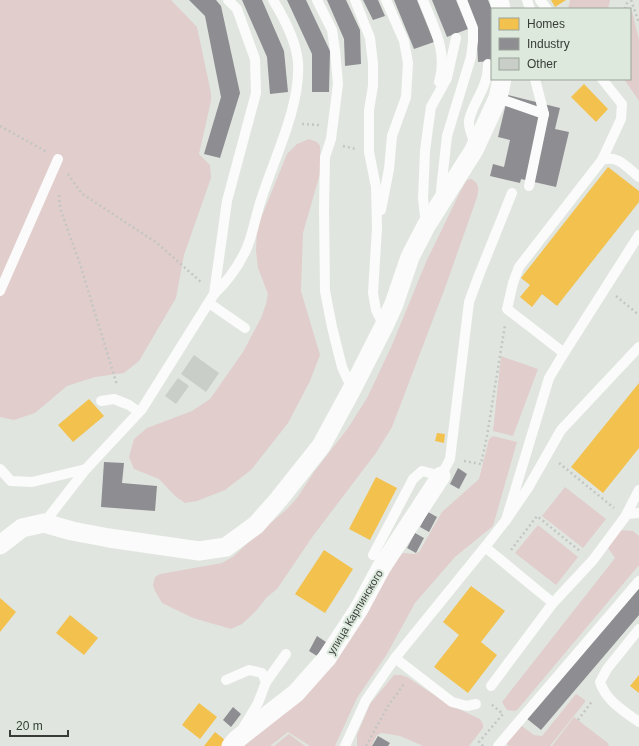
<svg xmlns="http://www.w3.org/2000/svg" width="639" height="746" font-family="Helvetica,sans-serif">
<rect width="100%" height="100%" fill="#e0e6df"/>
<g fill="#e1cdcc">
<path d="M 0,0 L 171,0 L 197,27 L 211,93 L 211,101 L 199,154 L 210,165 L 211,178 L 184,255 L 176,298 L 139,361 L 124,373 L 95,377 L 67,386 L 35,413 L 14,420 L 0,417 Z"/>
<path d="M 570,0 L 610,0 L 608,9 L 568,9 Z"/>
<path d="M 632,11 L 639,40 L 639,101 L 624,79 L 630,79 L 630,16 Z"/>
<path d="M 309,139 L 317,142 L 320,146 L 321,170 L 303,233 L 301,291 L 320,355 L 310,381 L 288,423 L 251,470 L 225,490 L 197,501 L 185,503 L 175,496 L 159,479 L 134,469 L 129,457 L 134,439 L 147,428 L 192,411 L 210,399 L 243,352 L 261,318 L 266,304 L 268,294 L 258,268 L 256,251 L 257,228 L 287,154 L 297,144 Z"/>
<path d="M 471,179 C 482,184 478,194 475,203 L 445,288 L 392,427 L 376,453 L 313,536 L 277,589 L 267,597 L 256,611 L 242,624 L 231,629 L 193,618 L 162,603 L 155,591 L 153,585 L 155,577 L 160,574 L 222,563 L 234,556 L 253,538 L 287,509 L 297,498 L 314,472 L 348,428 L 367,398 L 392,345 L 426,262 L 460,192 L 467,180 Z"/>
<path d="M 501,356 L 538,369 L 513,436 L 493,431 Z"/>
<path d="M 493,436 L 517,442 L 493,526 L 455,557 L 415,603 L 387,654 L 357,698 L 335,746 L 310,746 L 288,732 L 270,746 L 244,746 L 334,665 L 391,564 L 403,553 L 415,554 L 419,552 L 442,512 L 479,479 L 489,439 Z"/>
<path d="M 565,487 L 606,519 L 583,548 L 542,516 Z"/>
<path d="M 538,525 L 578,557 L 556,585 L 515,553 Z"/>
<path d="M 619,530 L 633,531 L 639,536 L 639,565 L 518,709 L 515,711 L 507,710 L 502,702 L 615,558 L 608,548 Z"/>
<path d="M 394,675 L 401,675 L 407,677 L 448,704 L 480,719 L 483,724 L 483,728 L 469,746 L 423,746 L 400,736 L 381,733 L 377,735 L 371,746 L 357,746 L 357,735 L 370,704 Z"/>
<path d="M 576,694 L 585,700 L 585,702 L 550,746 L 509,746 L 506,743 L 519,724 L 534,735 L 542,736 Z"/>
<path d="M 574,717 L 609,744 L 608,746 L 552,746 Z"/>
<path d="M 289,734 L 305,746 L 274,746 Z"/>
</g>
<g fill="#f2c14e">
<path d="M 551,0 L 566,0 L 555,7 Z"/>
<path d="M 584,84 L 608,109 L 596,122 L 571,97 Z"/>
<path d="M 608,167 L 639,191 L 639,202 L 557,306 L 542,294 L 532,307 L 520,297 L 530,285 L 521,278 Z"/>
<path d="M 639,383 L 639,448 L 603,493 L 571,467 Z"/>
<path d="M 89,399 L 104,416 L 73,442 L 58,425 Z"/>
<path d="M 437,433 L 445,434 L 444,443 L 435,441 Z"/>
<path d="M 376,477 L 397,488 L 370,540 L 349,529 Z"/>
<path d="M 324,550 L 353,569 L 325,613 L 295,594 Z"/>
<path d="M 471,586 L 505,611 L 481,642 L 497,655 L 468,693 L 434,667 L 459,635 L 443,622 Z"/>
<path d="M 0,598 L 16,612 L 0,632 Z"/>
<path d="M 70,615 L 98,638 L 84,655 L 56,633 Z"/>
<path d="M 639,675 L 639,693 L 630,686 Z"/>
<path d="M 199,703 L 217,717 L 200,739 L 182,725 Z"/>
<path d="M 215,732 L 225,740 L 221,746 L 204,746 Z"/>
</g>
<g fill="#8d8d92">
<path d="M 189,0 L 216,0 L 221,6 L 240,93 L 220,158 L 204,154 L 221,97 L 205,16 Z"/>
<path d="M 242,0 L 262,0 L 284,51 L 288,92 L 270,94 L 267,57 Z"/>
<path d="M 287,0 L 306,0 L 330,51 L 329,92 L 312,92 L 312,54 Z"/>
<path d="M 327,0 L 346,0 L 360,30 L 361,64 L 345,66 L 344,39 Z"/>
<path d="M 363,0 L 378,0 L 385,16 L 373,20 Z"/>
<path d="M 394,0 L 417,0 L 434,42 L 414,49 Z"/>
<path d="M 432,0 L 456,0 L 468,29 L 447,37 Z"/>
<path d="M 466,0 L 488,0 L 492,9 L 492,61 L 478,62 L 476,23 Z"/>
<path d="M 508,95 L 560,108 L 555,129 L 569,132 L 556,187 L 521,179 L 520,183 L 490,176 L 493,164 L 504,167 L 510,140 L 498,137 Z"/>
<path d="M 104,462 L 124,463 L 122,483 L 157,486 L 155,511 L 101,507 Z"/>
<path d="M 458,468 L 467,474 L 459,489 L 450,484 Z"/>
<path d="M 428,512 L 437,517 L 429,532 L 420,527 Z"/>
<path d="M 415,533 L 424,538 L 416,553 L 407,548 Z"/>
<path d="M 639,585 L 639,615 L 541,730 L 526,718 Z"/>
<path d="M 317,636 L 326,642 L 317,656 L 309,651 Z"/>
<path d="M 233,707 L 241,714 L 231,727 L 223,720 Z"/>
<path d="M 378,736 L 390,743 L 388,746 L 372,746 Z"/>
</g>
<g fill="#c9cec8">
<path d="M 194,355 L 219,373 L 206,392 L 181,374 Z"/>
<path d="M 178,378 L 189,386 L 176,404 L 165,396 Z"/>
</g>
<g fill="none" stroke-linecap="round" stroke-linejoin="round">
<g stroke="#c4c6c4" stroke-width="2.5" stroke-dasharray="2 3" stroke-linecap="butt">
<path d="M 631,0 L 639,23"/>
<path d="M 625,9 L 628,0"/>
<path d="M 302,124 L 319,125"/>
<path d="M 0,126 L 47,152"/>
<path d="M 343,146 L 356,149"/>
<path d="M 68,174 L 81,193 L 157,243 L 201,282"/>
<path d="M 59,195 L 60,208 L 80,264 L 117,385"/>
<path d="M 616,296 L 639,315"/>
<path d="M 464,461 L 481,464 L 487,436 L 505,325"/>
<path d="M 559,463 L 614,508"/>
<path d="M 511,550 L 537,516 L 581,552"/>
<path d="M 578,720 L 593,700"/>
<path d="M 366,746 L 388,706 L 404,684"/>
<path d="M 483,746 L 479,742 L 503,714 L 491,704"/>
</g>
<g stroke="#fafbfa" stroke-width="10">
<path d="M 317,0 L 332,30 L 335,50 L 338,84 L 331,139 L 325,157 L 324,209 L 325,291 L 332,327 L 342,367 L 352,389"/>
<path d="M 355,0 L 370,38 L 373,63 L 373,86 L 369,110 L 369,152 L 376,187 L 377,228 L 373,293 L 376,310 L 384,326"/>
<path d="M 423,0 C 434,28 448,52 439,82"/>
<path d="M 527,0 L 530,9"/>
<path d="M 540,0 L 547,9"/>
<path d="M 498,98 L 544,114"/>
<path d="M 474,146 C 474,137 468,129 469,121 C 471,108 480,97 484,85 C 487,78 488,71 488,64"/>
<path d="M 602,160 L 621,119 L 622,104 L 602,79"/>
<path d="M 529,186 L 544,114 L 535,79"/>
<path d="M 444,195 L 441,190 L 447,136 L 471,57 L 473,41 L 473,28 L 462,0"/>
<path d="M 381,210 L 389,169 L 392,136 L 406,97 L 408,63 L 404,41 L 386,0"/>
<path d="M 426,224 L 423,199 L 425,151 L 429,121 L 431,107 L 447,78 L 456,38"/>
<path d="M 0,291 L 58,159"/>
<path d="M 214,294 C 227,282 237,268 245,252 C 253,236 255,217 261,200 C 274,158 301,106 298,62 C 296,40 284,18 273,0"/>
<path d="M 209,303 L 245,328"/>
<path d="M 564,353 L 639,235"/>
<path d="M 101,401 L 114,399 L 129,405 L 139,412"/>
<path d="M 0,469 L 11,481 L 32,482 L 86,469"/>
<path d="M 627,514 L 639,513"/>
<path d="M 506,520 L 549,378 L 564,353 L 507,309 L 513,283 L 519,267 L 602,160 C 619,155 626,167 639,177"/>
<path d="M 44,523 L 86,469 L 142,409 L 214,294 L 227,201 L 256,93 L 255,59 L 237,9 L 228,0"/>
<path d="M 485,547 L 506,520 L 528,488 L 561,430 L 639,347"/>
<path d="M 373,555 L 413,479 L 422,471 L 441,476 L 450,459 L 469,302 L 479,275 L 512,193"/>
<path d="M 553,603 L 593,560 L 625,517 L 639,490"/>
<path d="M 639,629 L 607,669 L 600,682 C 606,701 624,711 639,722"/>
<path d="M 395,658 L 452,702 L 467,706 L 476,704"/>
<path d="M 226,680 L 249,670 L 262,673 L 266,682 L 258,703 L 243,728"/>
<path d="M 266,682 L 286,654"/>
<path d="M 345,746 L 366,700 L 395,658 L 485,547 L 553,603 L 491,686"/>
<path d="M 498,746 L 639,581"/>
</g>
<g stroke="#fafbfa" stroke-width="19">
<path d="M 499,0 L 501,9"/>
<path d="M 0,545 L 22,528 L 44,523 L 72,531 L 109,538 L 199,551 L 226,547 L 256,525 L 279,499 L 321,446 L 352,389 L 384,326 L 394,304 L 410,257 L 426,226 L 474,150 L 498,98 L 502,79"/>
<path d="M 231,746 L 236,740 L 296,693 L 327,658 L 359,609 L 381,568 L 441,476"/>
</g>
</g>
<g text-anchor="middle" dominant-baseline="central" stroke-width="4" stroke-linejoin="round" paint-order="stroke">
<g font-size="11" fill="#373c37" stroke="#dde9dc">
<text transform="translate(355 612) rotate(-59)">улица Карпинского</text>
</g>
</g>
<rect x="491" y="8" width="140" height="72" fill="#dde9dc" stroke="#9ba49a"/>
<rect x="499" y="18" width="20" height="12" fill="#f2c14e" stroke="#9ba49a"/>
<text x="527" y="28" font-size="12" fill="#373c37">Homes</text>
<rect x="499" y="38" width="20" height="12" fill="#8d8d92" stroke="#9ba49a"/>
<text x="527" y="48" font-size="12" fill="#373c37">Industry</text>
<rect x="499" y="58" width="20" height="12" fill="#c9cec8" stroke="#9ba49a"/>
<text x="527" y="68" font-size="12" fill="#373c37">Other</text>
<path d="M10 730v6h58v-6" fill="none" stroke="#373c37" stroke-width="2"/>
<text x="16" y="730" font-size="12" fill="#373c37" stroke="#dde9dc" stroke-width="3" paint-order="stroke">20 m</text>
</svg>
